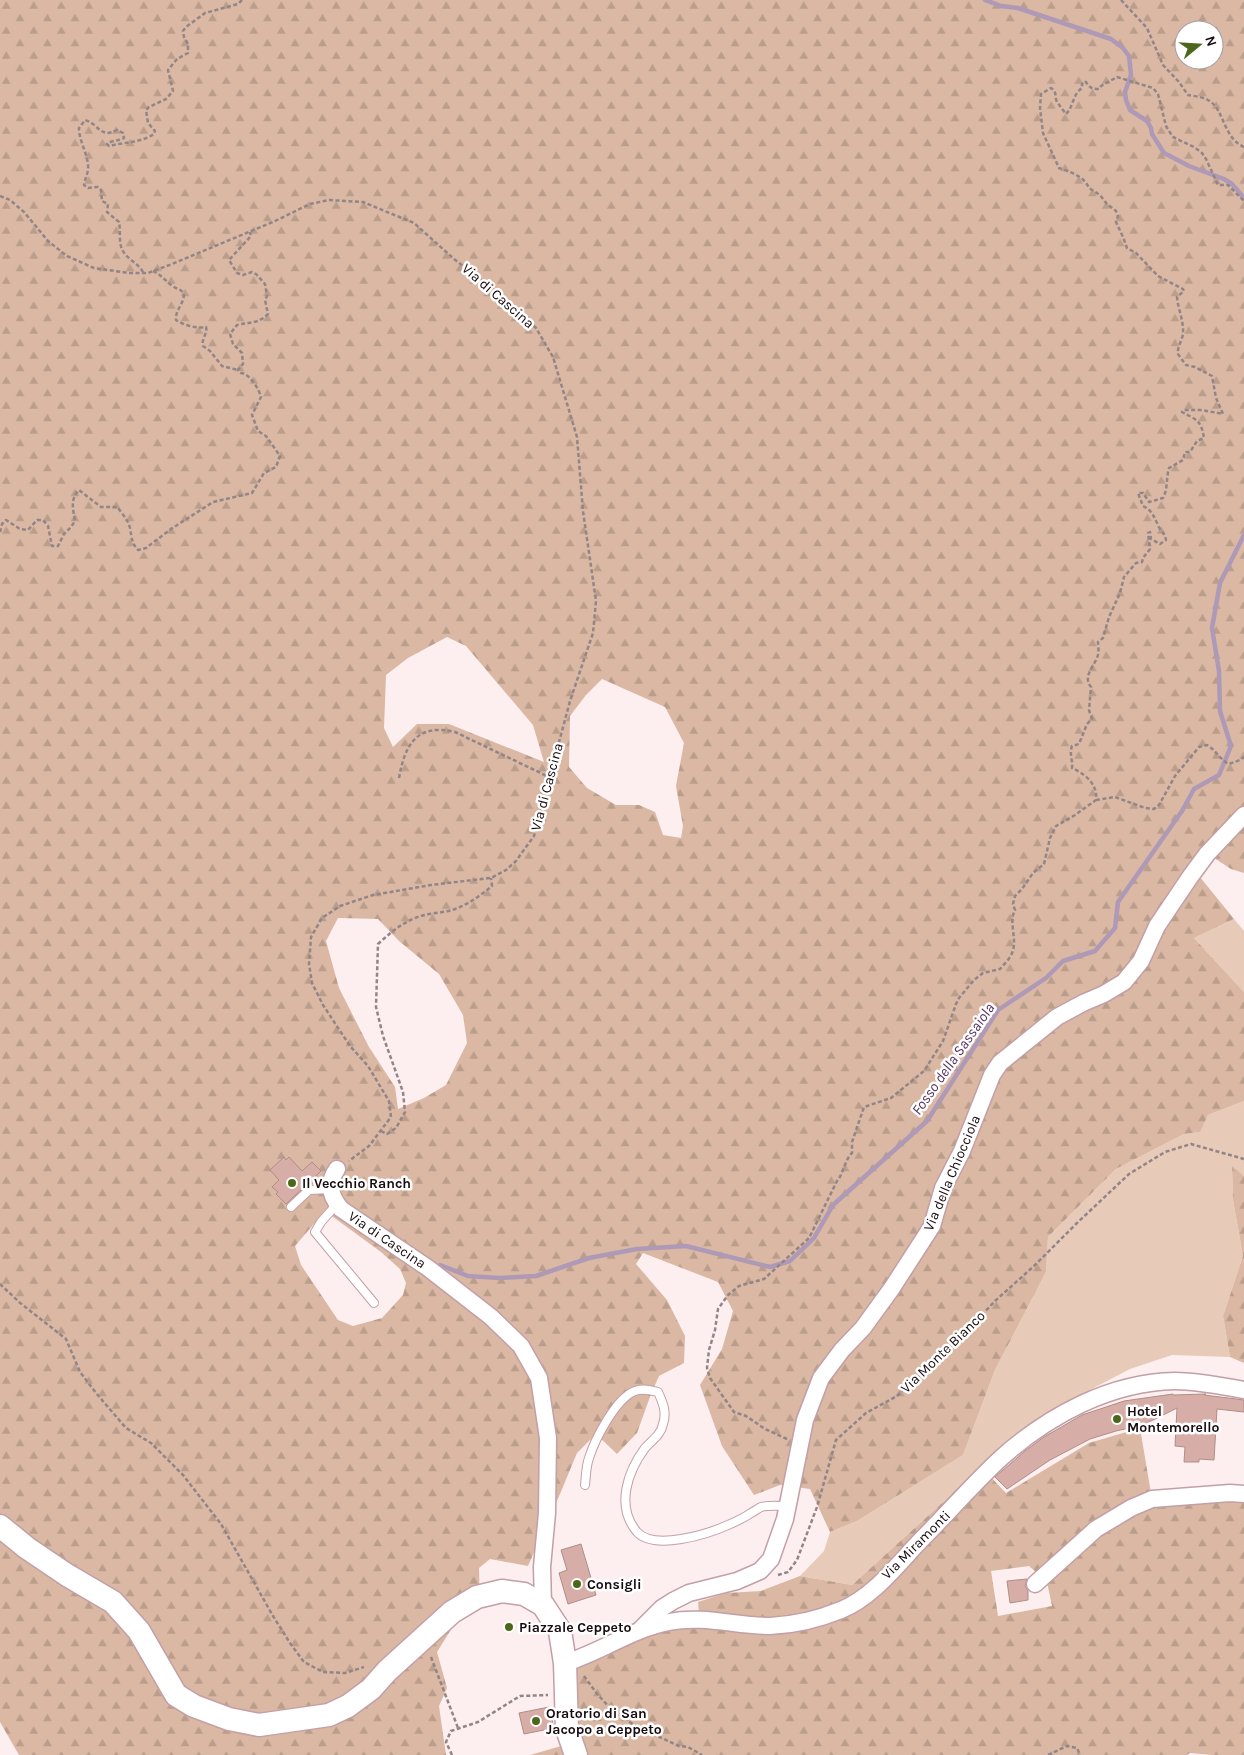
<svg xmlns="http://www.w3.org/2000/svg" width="1244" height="1755" font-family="Karla,sans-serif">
<defs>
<pattern id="forest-firs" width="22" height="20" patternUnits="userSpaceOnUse" patternTransform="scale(1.25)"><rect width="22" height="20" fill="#dab8a3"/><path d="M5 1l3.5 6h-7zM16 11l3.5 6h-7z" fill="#ba9d8b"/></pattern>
</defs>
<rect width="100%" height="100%" fill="#fdeef0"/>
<g fill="#e8cab8">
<path d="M 1234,919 L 1244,931 L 1244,992 L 1194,938 Z"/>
<path d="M 1244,1101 L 1244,1176 L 1232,1167 L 1233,1200 L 1243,1256 L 1223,1316 L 1230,1357 L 1172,1355 L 1130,1369 L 1042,1415 L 980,1466 L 941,1504 L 852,1585 L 800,1576 L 824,1551 L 830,1532 L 857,1521 L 963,1455 L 995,1370 L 1046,1272 L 1048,1237 L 1116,1169 L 1184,1134 L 1199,1132 L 1208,1115 Z"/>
</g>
<g fill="url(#forest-firs)" fill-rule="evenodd">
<path d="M 0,0 L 1244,0 L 1244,873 L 1231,869 L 1208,854 L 1195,871 L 1234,919 L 1194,938 L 1244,992 L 1244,1101 L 1208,1115 L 1200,1132 L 1184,1134 L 1116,1169 L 1048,1237 L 1046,1272 L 995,1370 L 963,1455 L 857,1521 L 830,1532 L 810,1489 L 780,1485 L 754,1495 L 722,1446 L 700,1385 L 722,1349 L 733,1311 L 718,1282 L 643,1253 L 636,1264 L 667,1300 L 685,1336 L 684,1363 L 659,1376 L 651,1394 L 637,1433 L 617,1454 L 596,1434 L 577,1453 L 560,1494 L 528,1566 L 490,1559 L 479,1568 L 480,1607 L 457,1620 L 437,1652 L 447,1688 L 439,1706 L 446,1755 L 19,1755 L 0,1722 ZM 1184,30 L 1214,30 L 1214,60 L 1184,60 ZM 447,637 L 466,646 L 533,725 L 544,762 L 449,724 L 417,724 L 393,747 L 384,728 L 386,675 L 408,658 ZM 602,679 L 665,707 L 684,743 L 676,786 L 683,826 L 681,838 L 663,835 L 655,812 L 639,805 L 616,805 L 587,788 L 569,767 L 570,716 L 586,695 ZM 338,918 L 378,919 L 399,941 L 439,974 L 463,1015 L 467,1043 L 446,1085 L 424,1098 L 398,1109 L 395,1087 L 369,1047 L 339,988 L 326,941 ZM 325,1211 L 381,1252 L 400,1269 L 406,1283 L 403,1295 L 382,1318 L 353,1326 L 338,1320 L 301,1265 L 295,1246 Z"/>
<path d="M 1232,1166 L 1244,1176 L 1244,1363 L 1230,1357 L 1223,1316 L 1243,1256 L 1233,1200 Z"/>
<path d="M 1140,1428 L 1152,1499 L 1244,1495 L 1244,1755 L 1212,1755 L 1190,1753 L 1187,1755 L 530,1755 L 582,1740 L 572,1693 L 574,1667 L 653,1630 L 700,1625 L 698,1602 L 726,1593 L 761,1591 L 800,1576 L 852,1585 L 941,1504 L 980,1466 L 1006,1493 L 1089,1443 ZM 1029,1566 L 1047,1582 L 1052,1606 L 998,1616 L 991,1571 Z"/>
</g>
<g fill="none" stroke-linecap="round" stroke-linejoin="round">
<g stroke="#ae99b7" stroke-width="4.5">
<path d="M 985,0 L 1001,6 L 1018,8 L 1111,39 L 1123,48 L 1129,56 L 1131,75 L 1125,92 L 1126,100 L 1130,110 L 1147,121 L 1151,128 L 1152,134 L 1164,153 L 1189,166 L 1224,179 L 1232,184 L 1244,198"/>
<path d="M 440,1265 L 468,1276 L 499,1278 L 536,1276 L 589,1258 L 637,1249 L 686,1246 L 770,1267 L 790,1261 L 814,1238 L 833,1205 L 927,1121 L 998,1010 L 1046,978 L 1063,961 L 1095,951 L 1115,928 L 1118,902 L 1182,811 L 1194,789 L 1219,775 L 1231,746 L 1220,711 L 1219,671 L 1212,628 L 1220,583 L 1244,535"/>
</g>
</g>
<g fill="#d7aea7" stroke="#b08d87">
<path d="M 284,1157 L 286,1160 L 289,1157 L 302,1171 L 312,1162 L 321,1171 L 286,1204 L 276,1194 L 278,1192 L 272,1187 L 279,1180 L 270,1170 Z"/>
<path d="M 1173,1394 L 1173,1395 L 1206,1394 L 1204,1395 L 1244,1400 L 1244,1412 L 1217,1409 L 1214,1460 L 1199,1459 L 1199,1462 L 1184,1462 L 1185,1447 L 1175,1446 L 1177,1408 L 1143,1425 L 1116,1431 L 1090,1439 L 1050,1460 L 1007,1489 L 995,1477 L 1025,1451 L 1044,1437 L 1082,1415 L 1124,1401 Z"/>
<path d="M 581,1544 L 596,1595 L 568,1604 L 559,1573 L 567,1570 L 561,1550 Z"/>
<path d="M 1027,1579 L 1025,1586 L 1028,1591 L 1028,1600 L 1010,1603 L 1007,1581 Z"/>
<path d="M 549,1707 L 554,1728 L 524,1734 L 519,1713 Z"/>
</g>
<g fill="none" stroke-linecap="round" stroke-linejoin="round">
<defs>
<g id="lane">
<path d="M 337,1204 L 321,1222 L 315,1232 L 374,1303"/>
<path d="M 291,1207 L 309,1190 L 331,1189"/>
<path d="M 585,1485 C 586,1476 586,1466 589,1458 C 595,1439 616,1398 635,1391 C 642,1388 650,1390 658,1392 C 663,1403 667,1412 663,1424 C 661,1435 652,1440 645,1448 C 628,1471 615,1506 637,1532 C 654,1551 708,1534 728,1525 C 735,1522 744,1518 751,1513 C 755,1511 757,1509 761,1507 C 769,1505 778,1506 787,1506"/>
</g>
<g id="street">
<path d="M 337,1169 C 327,1183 330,1196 341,1209 L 428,1268 L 491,1317 L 521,1346 L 539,1378 L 548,1438 L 547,1513 L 542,1567 L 543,1605"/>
<path d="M 1035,1584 L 1096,1529 L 1131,1508 L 1152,1499 L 1230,1493 L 1244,1494"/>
<path d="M 641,1629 L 662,1608 L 673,1601 L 689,1593 L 737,1581 L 760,1571 L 771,1559 L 785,1519 L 805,1420 L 821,1378 L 842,1350 L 863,1328 L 892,1288 L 932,1226 L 943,1188 L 962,1151 L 992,1075 L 1000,1063 L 1057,1017 L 1083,1003 L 1104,994 L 1124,982 L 1141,961 L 1157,926 L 1190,877 L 1207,854 L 1244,815"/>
<path d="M 565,1663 C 601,1652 632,1629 669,1622 C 702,1615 737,1626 770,1626 C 794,1625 819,1619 841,1610 C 873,1597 897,1565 920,1541 C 947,1514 973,1484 1001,1458 C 1048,1416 1110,1382 1175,1381 C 1198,1381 1221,1386 1244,1390"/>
</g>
<path id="secondary" d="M 0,1526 L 27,1548 L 67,1575 L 113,1602 L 139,1631 L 176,1695 L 194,1706 L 229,1719 L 259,1725 L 329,1715 L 348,1706 L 371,1689 L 387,1671 L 452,1612 L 477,1597 L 502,1591 L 524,1594 L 543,1605 L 560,1631 L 565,1663 L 567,1729 L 576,1755"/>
</defs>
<use href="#lane" stroke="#c39fa6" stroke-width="10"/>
<use href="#street" stroke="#c39fa6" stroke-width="19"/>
<use href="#secondary" stroke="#c39fa6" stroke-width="25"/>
<g stroke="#928587" stroke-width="2.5" stroke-dasharray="4 2.5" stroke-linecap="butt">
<path d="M 1121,0 L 1147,28 L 1163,65 L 1179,82 L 1188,95 C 1194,96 1203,97 1208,100 C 1225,109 1222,137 1244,147"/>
<path d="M 0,196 L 10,200 L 24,212 L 48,241 L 67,256 L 94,268 L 129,273 L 148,273 L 172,264 L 275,221 L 310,204 L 329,200 L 363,202 L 414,223 L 454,259 L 488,285 L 536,328 L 553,357 L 577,437 L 583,511 L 596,601 L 593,633 L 570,701 L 534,836 L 516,861 L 506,870 L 491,878 L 431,885 L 373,895 L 340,906 L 322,918 L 311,937 L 309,964 L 312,983 L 323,1005 L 350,1046 L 368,1066 L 389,1101 L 391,1117 L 369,1146 L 349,1161"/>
<path d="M 153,271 C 162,275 166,282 174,287 C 179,290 181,289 184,294 C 184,304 175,310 176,320 C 183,325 197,329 206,327 C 208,333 201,339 203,346 L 210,351 L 222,366 L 238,370"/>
<path d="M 143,272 C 138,263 127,259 123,251 C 118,243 121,231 119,222 L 107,212 L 108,204 L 102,201 L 101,190 L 98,187 L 88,188 L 84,185 C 85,178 89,172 88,165 C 87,152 79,141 79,128 L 85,120 C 99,124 100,139 117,130 L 123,133 L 124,138 C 119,141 112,140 107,144 L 109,146 C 125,142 140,143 154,134 L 155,131 L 148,123 L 146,110 L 149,107 L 166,99 L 173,91 L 168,70 L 177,59 L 188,53 L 188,44 L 184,37 L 183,31 L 186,27 L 205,13 L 238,4 L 242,0"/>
<path d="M 0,532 L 2,524 L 6,520 L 20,529 L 28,530 L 37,520 L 43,520 L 48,526 L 52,546 L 58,546 L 64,534 L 71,527 L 75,521 C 73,509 70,499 79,490 L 101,507 L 117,507 C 122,513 128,520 130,528 C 132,538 131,542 138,550 L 146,548 L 171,529 L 213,502 L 252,493 L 264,473 L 276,467 L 280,456 L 266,436 L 258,431 L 252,415 L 261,397 C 259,389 250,374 241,373 L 238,370 L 243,364 L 242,353 L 233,344 L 230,334 L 237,325 C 250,322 258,324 268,314 L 265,300 L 267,296 L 265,284 L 256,274 L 252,272 L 243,275 L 237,273 L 229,260 L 251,236 L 250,232"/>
<path d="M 399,778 C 405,744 417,723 455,732 L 549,777"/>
<path d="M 1096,800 L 1115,797 L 1145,808 L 1154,809 L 1159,805 L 1175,776 L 1199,747 L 1207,745 C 1216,750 1219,759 1229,764 L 1240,760 L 1244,757"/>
<path d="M 381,1131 L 387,1134 L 396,1128 L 405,1112 L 403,1092 L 383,1036 L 376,1007 L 378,944 C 389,934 399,925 413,919 C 427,912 442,914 455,909 C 469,904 481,895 492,886 L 491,878"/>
<path d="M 0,1284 L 19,1302 L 66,1339 L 80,1372 L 96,1393 L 126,1428 L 151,1443 L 183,1475 L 221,1524 L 273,1616 L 290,1643 L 304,1662 L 323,1672 L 345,1673 L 364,1667"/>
<path d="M 787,1439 L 765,1429 L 746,1416 L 734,1412 L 710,1378 L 707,1368 L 709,1350 L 715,1330 L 718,1309 L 728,1295 L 739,1286 L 764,1279 L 809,1238 L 837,1181 C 844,1173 844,1161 852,1153 L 852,1142 L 864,1107 L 891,1098 L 924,1071 L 943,1041 L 956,1004 L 959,998 L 974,980 L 983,973 L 1000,969 C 1004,964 1010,959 1012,953 C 1018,940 1008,922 1015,910 L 1013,904 L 1015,896 L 1022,889 L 1033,873 L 1044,864 L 1050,838 L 1056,826 L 1075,815 L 1096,800 C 1098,784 1085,774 1072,768 C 1073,760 1069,754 1072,746 L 1079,744 L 1087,724 L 1092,719 L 1089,710 L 1091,687 C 1082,676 1095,666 1098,655 C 1099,651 1098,646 1098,642 L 1103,638 L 1109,617 L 1120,593 L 1124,577 L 1136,563 L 1142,562 L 1143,558 L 1150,549 L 1148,533 L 1150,532 L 1151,539 L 1160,544 L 1166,540 C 1165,533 1160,531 1158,525 C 1154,517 1152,510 1143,506 L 1138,493 L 1143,493 L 1149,502 L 1163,498 C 1168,489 1166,478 1169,468 L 1183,460 L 1185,452 L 1190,452 L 1197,441 L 1204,438 C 1201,419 1196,420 1182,412 L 1184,410 L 1202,410 L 1223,414 L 1216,398 L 1212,376 L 1195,367 L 1186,365 L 1178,354 C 1177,347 1182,341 1183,334 C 1184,321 1178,309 1177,297 L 1184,291 L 1183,289 L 1158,276 L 1136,253 L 1127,248 L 1123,237 L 1116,222 L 1118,216 L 1116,211 L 1107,204 L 1100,195 L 1089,188 C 1084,176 1070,172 1059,168 L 1043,133 L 1040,108 L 1041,94 L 1051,88 C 1058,93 1054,96 1057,102 L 1066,114 C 1074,106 1072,95 1082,88 L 1082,84 L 1085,81 C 1090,87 1090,89 1099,89 L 1101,86 L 1117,77 L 1153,88 L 1158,94 L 1166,126 L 1169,131 L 1173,137 L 1194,147 L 1202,153 L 1206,159 L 1218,185 L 1228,185 L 1244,201"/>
<path d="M 778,1575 L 788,1572 L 797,1560 L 817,1507 L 836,1440 L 866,1413 L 897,1396 L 925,1371 L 963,1335 L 995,1301 L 1034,1266 L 1076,1224 L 1129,1174 L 1165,1152 L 1191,1144 L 1244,1159"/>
<path d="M 431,1657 L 458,1728"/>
<path d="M 584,1676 L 598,1695 L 611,1709 L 634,1725 L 679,1746 L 688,1747 L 702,1755"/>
<path d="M 452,1755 L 446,1742 L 451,1731 L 478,1722 L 520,1696 L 548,1695"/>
<path d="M 1048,1755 L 1067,1746 L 1077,1748 L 1080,1755"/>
</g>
<use href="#lane" stroke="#fff" stroke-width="8"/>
<use href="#street" stroke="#fff" stroke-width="16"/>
<use href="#secondary" stroke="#fff" stroke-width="22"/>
</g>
<g fill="#4b671b" stroke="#fff" stroke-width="2">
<circle cx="292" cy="1183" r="5"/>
<circle cx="1117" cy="1419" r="5"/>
<circle cx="577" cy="1584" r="5"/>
<circle cx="509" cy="1627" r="5"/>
<circle cx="536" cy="1721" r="5"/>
</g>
<g text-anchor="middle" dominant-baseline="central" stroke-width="5" stroke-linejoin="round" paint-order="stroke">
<g font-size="14" fill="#160a0d" stroke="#fff">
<text transform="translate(498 296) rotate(41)">Via di Cascina</text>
<text transform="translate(547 787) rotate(-75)">Via di Cascina</text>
<text transform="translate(952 1173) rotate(-67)">Via della Chiocciola</text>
<text transform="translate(387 1240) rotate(34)">Via di Cascina</text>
<text transform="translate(943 1352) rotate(-44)">Via Monte Bianco</text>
<text transform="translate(916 1545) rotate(-45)">Via Miramonti</text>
</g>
<g font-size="14" font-weight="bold" fill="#160a0d" stroke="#fff" text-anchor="start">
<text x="302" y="1183">Il Vecchio Ranch</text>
<text x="1127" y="1411">Hotel<tspan x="1127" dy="16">Montemorello</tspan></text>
<text x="587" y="1584">Consigli</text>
<text x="519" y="1627">Piazzale Ceppeto</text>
<text x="546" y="1713">Oratorio di San<tspan x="546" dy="16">Jacopo a Ceppeto</tspan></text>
</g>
<g font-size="15" font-style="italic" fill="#553661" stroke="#fff">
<text transform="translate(953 1059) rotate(-55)">Fosso della Sassaiola</text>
</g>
</g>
<g transform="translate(1199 45) rotate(72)"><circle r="24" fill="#ffffff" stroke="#a29d9e"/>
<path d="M0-4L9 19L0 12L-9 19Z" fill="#4b671b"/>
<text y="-8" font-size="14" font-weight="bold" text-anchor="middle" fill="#160a0d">N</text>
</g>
</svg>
